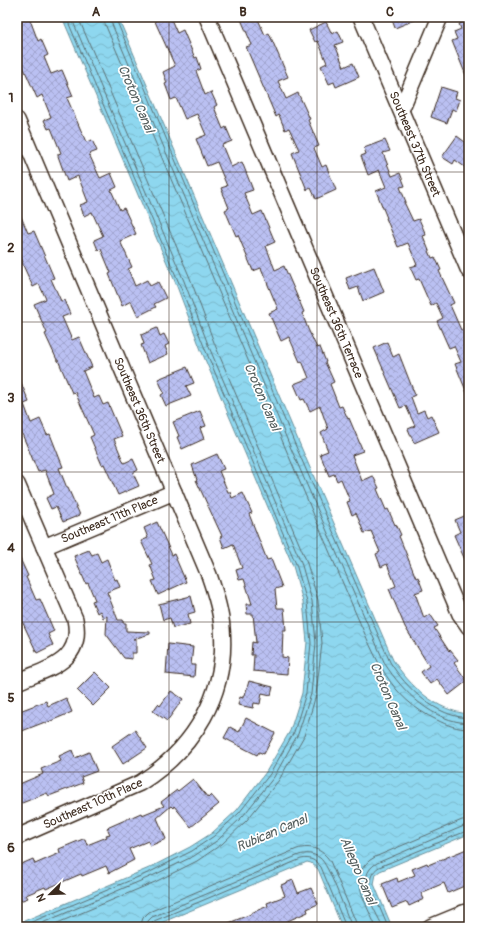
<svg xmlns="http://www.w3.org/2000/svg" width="486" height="944" font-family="Pangolin,sans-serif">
<defs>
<pattern id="water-waves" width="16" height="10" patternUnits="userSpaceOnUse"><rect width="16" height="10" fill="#8ed7ef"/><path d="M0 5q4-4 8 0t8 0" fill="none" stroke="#7bb9cc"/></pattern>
<pattern id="building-cross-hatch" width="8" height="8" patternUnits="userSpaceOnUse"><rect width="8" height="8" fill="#bac0f2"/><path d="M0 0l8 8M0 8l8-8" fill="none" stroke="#a1a5cf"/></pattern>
</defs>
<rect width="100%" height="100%" fill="#fff"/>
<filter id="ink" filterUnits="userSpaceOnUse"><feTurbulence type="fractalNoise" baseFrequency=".025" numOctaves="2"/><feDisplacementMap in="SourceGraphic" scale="8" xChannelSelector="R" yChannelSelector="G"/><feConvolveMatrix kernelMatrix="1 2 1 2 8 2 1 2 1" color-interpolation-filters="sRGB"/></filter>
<g filter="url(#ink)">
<path fill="url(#water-waves)" stroke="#6d929b" d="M 62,17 L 118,17 L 298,440 L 393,660 C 410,686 436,711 469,714 L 469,834 L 380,871 L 376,874 L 374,884 L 392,927 L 342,927 L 318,869 L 311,863 L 307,862 L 151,927 L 17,927 L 17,924 L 149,868 L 190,847 L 212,833 L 237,810 L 266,772 L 290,731 L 302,693 L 307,642 L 303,602 L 293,566 L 201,350 L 176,284 Z"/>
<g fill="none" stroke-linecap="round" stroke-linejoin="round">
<g stroke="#5c6f72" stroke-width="1">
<path d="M 104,17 L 105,24 L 356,614 C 376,658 389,698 437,720 C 447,725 457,729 469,729"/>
<path d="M 110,17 L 111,22 L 289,444 L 385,664 C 403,692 433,722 469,723"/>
<path d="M 115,17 L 294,442 L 390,662 C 406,688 436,717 469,718"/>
<path d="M 20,927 L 150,872 L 192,851 L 214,836 L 239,813 L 270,774 L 294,732 L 306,693 L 311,643 L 307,602 L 296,564 L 205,349 L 179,283 L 66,17"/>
<path d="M 33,927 L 152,876 L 194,856 L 218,840 L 243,816 L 274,777 L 298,734 L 311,694 L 316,643 L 312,601 L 301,562 L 209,347 L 184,281 L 71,17"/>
<path d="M 48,927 L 155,882 L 197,861 L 222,844 L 247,820 L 279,780 L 304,736 L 316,695 L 322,643 L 318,600 L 306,560 L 215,345 L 190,278 L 78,17"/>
<path d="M 140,927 L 143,918 L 149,912 L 297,849 C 311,845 322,849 330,861 L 355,920 L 357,927"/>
<path d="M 146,927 L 148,921 L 152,917 L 299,855 C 306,853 313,853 320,858 C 329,865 344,909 350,922 L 351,927"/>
<path d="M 151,927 L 152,923 L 154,921 L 301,859 C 310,857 315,860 321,867 L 346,927"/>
<path d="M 376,927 C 367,905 345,873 375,857 L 462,820 L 469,819"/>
<path d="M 383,927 C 374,908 353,877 377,863 L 464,826 L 469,825"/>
<path d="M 388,927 L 370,885 C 370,877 372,872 379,867 L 469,830"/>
</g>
</g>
<g fill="url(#building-cross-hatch)" stroke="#3b2a1e">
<path d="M 17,17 L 29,17 L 38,41 L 41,39 L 48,55 L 44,57 L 51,74 L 62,70 L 73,96 L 67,98 L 86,142 L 92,140 L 97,151 L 89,154 L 100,178 L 111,173 L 117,187 L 111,190 L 120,210 L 124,208 L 136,234 L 120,241 L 132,267 L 128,269 L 135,286 L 147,280 L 150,286 L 158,282 L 166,298 L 154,304 L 156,307 L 138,316 L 131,301 L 122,306 L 109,274 L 111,273 L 101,249 L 98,250 L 94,240 L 103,236 L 92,212 L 84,216 L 80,205 L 88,202 L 78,176 L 67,181 L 58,156 L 58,154 L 61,153 L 51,128 L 48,129 L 44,120 L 51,117 L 42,95 L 37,98 L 21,62 L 17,64 Z"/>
<path d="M 153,17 L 170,17 L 177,33 L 183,30 L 195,58 L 197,57 L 201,69 L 196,71 L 205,95 L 211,92 L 217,105 L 214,107 L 223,129 L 226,127 L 232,141 L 222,145 L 231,167 L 242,162 L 253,190 L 244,193 L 253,215 L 262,211 L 267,223 L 275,242 L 266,246 L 275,270 L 284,266 L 304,312 L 302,313 L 308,329 L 317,348 L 320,347 L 326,362 L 325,362 L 334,382 L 330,384 L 339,407 L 342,406 L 348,419 L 349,418 L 363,451 L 352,455 L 362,481 L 373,476 L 379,488 L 377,489 L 386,510 L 388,509 L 395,525 L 396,524 L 401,535 L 399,536 L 416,578 L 418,577 L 423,590 L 415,593 L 424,618 L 430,614 L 438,626 L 434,628 L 449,651 L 450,650 L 458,660 L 454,663 L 467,681 L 449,695 L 437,679 L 430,684 L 421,672 L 429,666 L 405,627 L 389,589 L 396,586 L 387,564 L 381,567 L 376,554 L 380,552 L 371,531 L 364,533 L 356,513 L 352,515 L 347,502 L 350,501 L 341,479 L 337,481 L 334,474 L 329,476 L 320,454 L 328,451 L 321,433 L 328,429 L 320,406 L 310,411 L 304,399 L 301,400 L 294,384 L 309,378 L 302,361 L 300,362 L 289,337 L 281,341 L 269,313 L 278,309 L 261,268 L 253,271 L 238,235 L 236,236 L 225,210 L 229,208 L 221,188 L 227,186 L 217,162 L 207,166 L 196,139 L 206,135 L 197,114 L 185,119 L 176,98 L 171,100 L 165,84 L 167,83 L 163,72 L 175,66 Z"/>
<path d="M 240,17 L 257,17 L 265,35 L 269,33 L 288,77 L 278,81 L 286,99 L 298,93 L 310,119 L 308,120 L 319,146 L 314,148 L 322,167 L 326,165 L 336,190 L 316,199 L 311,188 L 307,190 L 292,153 L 299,150 L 289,128 L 285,130 L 279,115 L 276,117 L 246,47 L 252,45 Z"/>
<path d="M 391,17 L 422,17 L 395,28 Z"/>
<path d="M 469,20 L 469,83 L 452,41 L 457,39 L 454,32 L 461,29 L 459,24 Z"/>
<path d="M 326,22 L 332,34 L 338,31 L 343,42 L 335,45 L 344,67 L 353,63 L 359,77 L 336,87 L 334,82 L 329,84 L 321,66 L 327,63 L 318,41 L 315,42 L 309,30 Z"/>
<path d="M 441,87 L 457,92 L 455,98 L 460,100 L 456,111 L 452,109 L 447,123 L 431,117 Z"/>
<path d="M 457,136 L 469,145 L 469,170 L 455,160 L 453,164 L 442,157 Z"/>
<path d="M 385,140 L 390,151 L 383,153 L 392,176 L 400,173 L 405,186 L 400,187 L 406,202 L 404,202 L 413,221 L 419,219 L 426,235 L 423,236 L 432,258 L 435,257 L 441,270 L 439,271 L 454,303 L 450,305 L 461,330 L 469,326 L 469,398 L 455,364 L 461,362 L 454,346 L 449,348 L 437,321 L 443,318 L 436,303 L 431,306 L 419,279 L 416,280 L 410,267 L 417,265 L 408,243 L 398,247 L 386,218 L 387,218 L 376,191 L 386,187 L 379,170 L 368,175 L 361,156 L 366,154 L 364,148 Z"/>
<path d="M 17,207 L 28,233 L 34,231 L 54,278 L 51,279 L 61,301 L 64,300 L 70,314 L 62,317 L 72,340 L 79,337 L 92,367 L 83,371 L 94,398 L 99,396 L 103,405 L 108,403 L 122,436 L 114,439 L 124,463 L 133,459 L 138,470 L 133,473 L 139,486 L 118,495 L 104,464 L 102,465 L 90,437 L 94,435 L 75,392 L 72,393 L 58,360 L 57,360 L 45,334 L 47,333 L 34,304 L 46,299 L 39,284 L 33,287 L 22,263 L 23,262 L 17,248 Z"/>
<path d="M 374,267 L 384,292 L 363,301 L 358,287 L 350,290 L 346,278 Z"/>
<path d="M 157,328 L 160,336 L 164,334 L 169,344 L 165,346 L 168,354 L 148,363 L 141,345 L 144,344 L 141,335 Z"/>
<path d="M 387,342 L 393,357 L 399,354 L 415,395 L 411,397 L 417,413 L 424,410 L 427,417 L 431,415 L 439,432 L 414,443 L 408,429 L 415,426 L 406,406 L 400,408 L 374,348 Z"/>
<path d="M 187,367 L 194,383 L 186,386 L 191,396 L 166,406 L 161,395 L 164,393 L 158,379 Z"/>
<path d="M 17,373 L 29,402 L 24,404 L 31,423 L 40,419 L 47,435 L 50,434 L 63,467 L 59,468 L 67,488 L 68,488 L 80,515 L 63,522 L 56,507 L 51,509 L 46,498 L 54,494 L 45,470 L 38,472 L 17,422 Z"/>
<path d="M 200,411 L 206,426 L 200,428 L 204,439 L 182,449 L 177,437 L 179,436 L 173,422 Z"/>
<path d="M 217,454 L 224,469 L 219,471 L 228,492 L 230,492 L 232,498 L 243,493 L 252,513 L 249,514 L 267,560 L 271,559 L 282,587 L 275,589 L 277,608 L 284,608 L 286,630 L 283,630 L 282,657 L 288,658 L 287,674 L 253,671 L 254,655 L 251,655 L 252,642 L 256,643 L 253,614 L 247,614 L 246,604 L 252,604 L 244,579 L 239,580 L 236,570 L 242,568 L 233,544 L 224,548 L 220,537 L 222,536 L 196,480 L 197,480 L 192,465 Z"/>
<path d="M 469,514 L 469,569 L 454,535 L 460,532 L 455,520 Z"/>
<path d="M 157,522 L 172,555 L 174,554 L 186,582 L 158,595 L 152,581 L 156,580 L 150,565 L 152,564 L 141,541 L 148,538 L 144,528 Z"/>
<path d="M 89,550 L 92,555 L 97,553 L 101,562 L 107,559 L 115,580 L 117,579 L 120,587 L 107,592 L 118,620 L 123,620 L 123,623 L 126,623 L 126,631 L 150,632 L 150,634 L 133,639 L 136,639 L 136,653 L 132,653 L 132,659 L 124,658 L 106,634 L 107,616 L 103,618 L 100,611 L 97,613 L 92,601 L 95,600 L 88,583 L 86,584 L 74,556 Z"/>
<path d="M 17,552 L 28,576 L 26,577 L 36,600 L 40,599 L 54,631 L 48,634 L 53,645 L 37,653 L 20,617 L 19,618 L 17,613 L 17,606 L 23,604 L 17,590 Z"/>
<path d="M 191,596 L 195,612 L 188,614 L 190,624 L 173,628 L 170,618 L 163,620 L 159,604 Z"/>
<path d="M 168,644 L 193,647 L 191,665 L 195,665 L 194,677 L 166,674 Z"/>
<path d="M 95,672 L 111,688 L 93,706 L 77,690 Z"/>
<path d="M 249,681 L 273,687 L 271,695 L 262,693 L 260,704 L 254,703 L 253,708 L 238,705 L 240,697 L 243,698 L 243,695 L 245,695 Z"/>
<path d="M 171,691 L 183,699 L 167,721 L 153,711 L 158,704 L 160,706 Z"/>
<path d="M 66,698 L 72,712 L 46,723 L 45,722 L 17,733 L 17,712 L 46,701 L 48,706 Z"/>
<path d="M 246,718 L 275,733 L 264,754 L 259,752 L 257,755 L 224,738 L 230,727 L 239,732 Z"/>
<path d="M 135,730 L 147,748 L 123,764 L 112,746 Z"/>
<path d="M 72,750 L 75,758 L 89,752 L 97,771 L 81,777 L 83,783 L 49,796 L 47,793 L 17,805 L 17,785 L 43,774 L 41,769 L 61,761 L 59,756 Z"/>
<path d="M 193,779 L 208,798 L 211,795 L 219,804 L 191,827 L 174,806 L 173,808 L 171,806 L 157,818 L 166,839 L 150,846 L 148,841 L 129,849 L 134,860 L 109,873 L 106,866 L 82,876 L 81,874 L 46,889 L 45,887 L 26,895 L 28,898 L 17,902 L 17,866 L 33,859 L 35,864 L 44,860 L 60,853 L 59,849 L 83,839 L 85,839 L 87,845 L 107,837 L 106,835 L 110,834 L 107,828 L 141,813 L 142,815 L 164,806 L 161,802 L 177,790 L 178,791 Z"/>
<path d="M 469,848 L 469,884 L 448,893 L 444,883 L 421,893 L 424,899 L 409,906 L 407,902 L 392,908 L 382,884 L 397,878 L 398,882 L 415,875 L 412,869 L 427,863 L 428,865 Z"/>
<path d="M 293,880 L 298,893 L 311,888 L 318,904 L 307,909 L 308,912 L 274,927 L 273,924 L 265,927 L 219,927 L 251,914 L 251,913 L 268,906 L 267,903 L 285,896 L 281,885 Z"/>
</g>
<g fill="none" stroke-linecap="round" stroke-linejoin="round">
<defs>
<g id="minor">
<path id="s1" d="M 207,17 L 460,614 L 469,627"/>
<path id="s2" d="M 361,17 L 469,271"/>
<path d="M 401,110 L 440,17"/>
<path id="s3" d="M 17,120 L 209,575 C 215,592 221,610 222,628 C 228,693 194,749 140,783 L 17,837"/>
<path d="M 17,484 L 75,619 C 84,662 48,668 17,682"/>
<path id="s4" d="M 44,547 L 174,492"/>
<path d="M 463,913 L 469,926"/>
<path d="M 430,927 L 469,911"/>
</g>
</defs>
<use href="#minor" stroke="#3b2a1e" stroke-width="18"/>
<use href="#minor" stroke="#fff" stroke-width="15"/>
</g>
</g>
<path fill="none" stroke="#3b2a1e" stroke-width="1" stroke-opacity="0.55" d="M 169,17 L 169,927M 317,17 L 317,927M 17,172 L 469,172M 17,322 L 469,322M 17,472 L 469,472M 17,622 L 469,622M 17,772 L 469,772"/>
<g text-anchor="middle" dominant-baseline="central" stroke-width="3.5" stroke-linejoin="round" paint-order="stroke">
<g font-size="12" fill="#3b2a1e" stroke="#fff">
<text stroke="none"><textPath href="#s2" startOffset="138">Southeast 37th Street</textPath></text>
<text stroke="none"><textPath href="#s1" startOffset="332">Southeast 36th Terrace</textPath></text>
<text stroke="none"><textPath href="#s3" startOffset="315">Southeast 36th Street</textPath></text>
<text stroke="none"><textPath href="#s4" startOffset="71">Southeast 11th Place</textPath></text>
<text transform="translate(93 804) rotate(-24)">Southeast 10th Place</text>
</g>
<g font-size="13" font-style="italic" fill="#545e5d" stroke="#fff">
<text transform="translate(136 99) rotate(67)">Croton Canal</text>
<text transform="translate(262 397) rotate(67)">Croton Canal</text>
<text transform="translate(388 696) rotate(67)">Croton Canal</text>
<text transform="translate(272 833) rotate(-23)">Rubican Canal</text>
<text transform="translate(358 871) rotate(67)">Allegro Canal</text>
</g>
</g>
<rect width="486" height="944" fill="none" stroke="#fff" stroke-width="44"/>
<g transform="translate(50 894) rotate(247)" stroke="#ffffff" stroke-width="3" paint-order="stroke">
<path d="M0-3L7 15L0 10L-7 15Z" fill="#3b2a1e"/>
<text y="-6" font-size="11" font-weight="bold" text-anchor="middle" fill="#3b2a1e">N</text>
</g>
<rect x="22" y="22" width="442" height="900" fill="none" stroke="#3b2a1e" stroke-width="1.5"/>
<g font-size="13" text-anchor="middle" font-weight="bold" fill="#3b2a1e">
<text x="96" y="16">A</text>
<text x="243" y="16">B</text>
<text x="390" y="16">C</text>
<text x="11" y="102">1</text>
<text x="11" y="252">2</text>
<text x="11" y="402">3</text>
<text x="11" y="552">4</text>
<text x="11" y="702">5</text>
<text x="11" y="852">6</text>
</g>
</svg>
